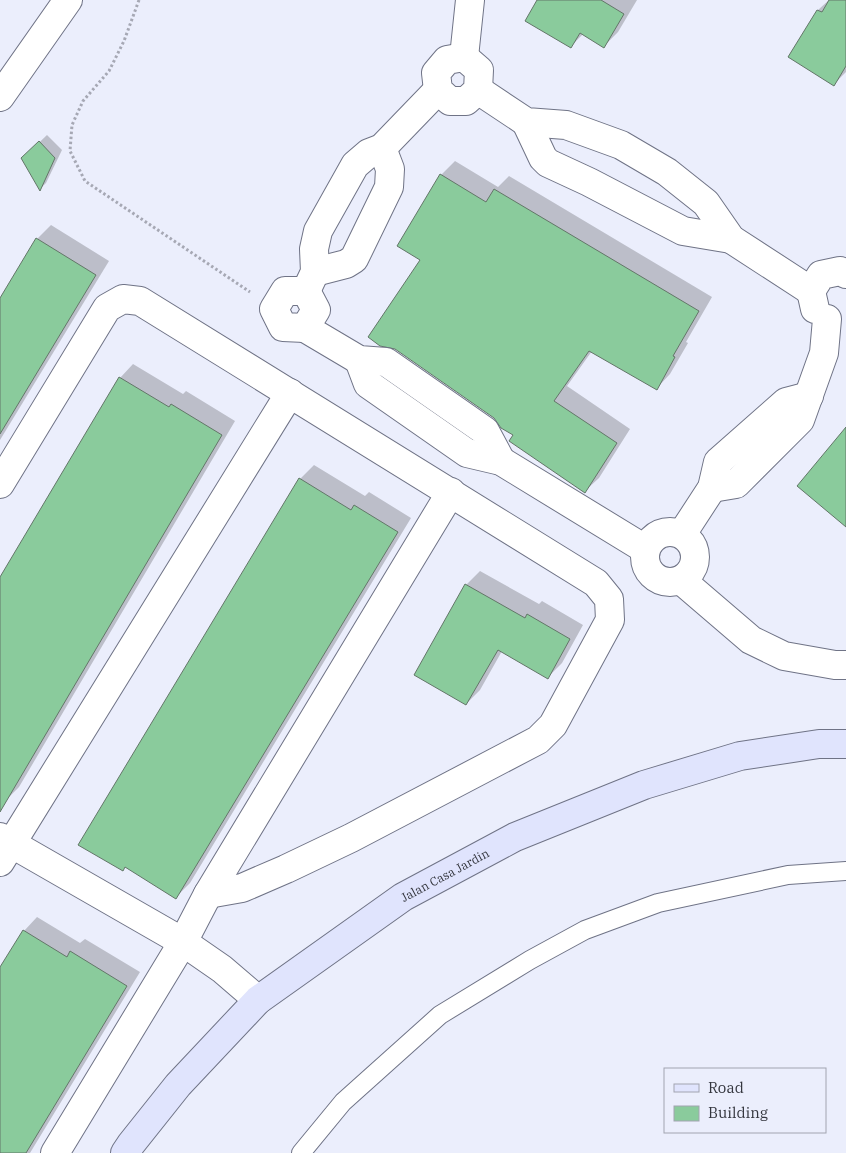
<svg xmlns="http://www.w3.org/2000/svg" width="846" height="1153" font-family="'IBM Plex Serif',serif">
<rect width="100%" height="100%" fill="#ebeefc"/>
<g fill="#0003">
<path d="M 538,0 L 637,0 L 618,32 L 604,46 L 583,34 L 570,47 Z"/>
<path d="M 829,0 L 846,0 L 846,72 L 834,84 L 790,56 L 818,10 Z"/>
<path d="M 47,135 L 62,150 L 46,183 L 40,189 L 22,159 Z"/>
<path d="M 455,161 L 498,187 L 509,176 L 712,297 L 686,342 L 688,343 L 670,374 L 657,388 L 592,351 L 567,386 L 630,429 L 599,478 L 585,491 L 514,435 L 422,259 L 441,175 Z"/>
<path d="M 51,225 L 109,261 L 0,440 L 0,301 L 37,239 Z"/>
<path d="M 133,364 L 183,394 L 186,391 L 235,421 L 19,787 L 5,801 L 0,798 L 0,580 L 120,378 Z"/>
<path d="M 314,465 L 365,496 L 369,492 L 411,518 L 190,883 L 176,897 L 126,866 L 122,870 L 80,844 L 300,479 Z"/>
<path d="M 480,571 L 539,604 L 542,601 L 583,625 L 562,663 L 548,677 L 502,651 L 480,690 L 466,704 L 466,585 Z"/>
<path d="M 37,917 L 80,943 L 85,939 L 140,972 L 30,1153 L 0,1153 L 0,969 L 24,931 Z"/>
</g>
<g fill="#8acb9c" stroke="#637668">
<path d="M 537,0 L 601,0 L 624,14 L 604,48 L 580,33 L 571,48 L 525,21 Z"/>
<path d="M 829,0 L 846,0 L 846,66 L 834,86 L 788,57 L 817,10 L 822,12 Z"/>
<path d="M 39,141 L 55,158 L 40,191 L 21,158 Z"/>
<path d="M 440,174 L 486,202 L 494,189 L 699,311 L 673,356 L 675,357 L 657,390 L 589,351 L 554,401 L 617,443 L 585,493 L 509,441 L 513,435 L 501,428 L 494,418 L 395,349 L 380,346 L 368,337 L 420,260 L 397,246 Z"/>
<path d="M 36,238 L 96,275 L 0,434 L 0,298 Z"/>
<path d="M 119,377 L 169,407 L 171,404 L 222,435 L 0,812 L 0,577 Z"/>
<path d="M 846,427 L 846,527 L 797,486 Z"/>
<path d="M 299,478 L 351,510 L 354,505 L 398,532 L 176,899 L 125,867 L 123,871 L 78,845 Z"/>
<path d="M 465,584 L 525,618 L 527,614 L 570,639 L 548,679 L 498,650 L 466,705 L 414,675 Z"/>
<path d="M 23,930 L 67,957 L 70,951 L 127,986 L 26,1153 L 0,1153 L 0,967 Z"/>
</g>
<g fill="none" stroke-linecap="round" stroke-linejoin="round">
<defs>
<path id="lane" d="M 301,1153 L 343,1102 L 440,1015 L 530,960 L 585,930 L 658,903 L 788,875 L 846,871"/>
<g id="street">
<path d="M 464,57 L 479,70 L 478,90 L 466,101 L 450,101 L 438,90 L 436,73 L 447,60 Z"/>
<path d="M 464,57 L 470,0"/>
<path d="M 478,90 L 526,122 L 566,125 L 621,145 L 667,172 L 706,203 L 731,239 L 811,291"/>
<path d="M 0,97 L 68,0"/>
<path d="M 526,122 L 543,158 L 548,163 L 589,182 L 683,231 L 731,239"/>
<path d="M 315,272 L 346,264 L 354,259 L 389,187 L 390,169 L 382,148"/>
<path d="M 285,291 L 306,291 L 316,310 L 305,328 L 283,327 L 274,309 Z"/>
<path d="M 306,291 L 315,272 L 314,249 L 318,231 L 355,165 L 369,153 L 382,148 L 438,90"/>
<path d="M 815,309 L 811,291 L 821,275 L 840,271 L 846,274"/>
<path d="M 305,328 L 359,360 L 386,362 L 485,431 L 501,461"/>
<path d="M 359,360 L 368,384 L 467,453 L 501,461 L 645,549"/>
<path d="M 0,484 L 107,308 L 123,299 L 140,301 L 596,583 L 609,599 L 610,620 L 553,725 L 538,740 L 351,838 L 286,869 L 242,888 L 208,894"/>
<path d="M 712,488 L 736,484 L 800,420 L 824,353 L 827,319"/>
<circle cx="670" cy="557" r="25"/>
<path d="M 682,534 L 712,488 L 718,462 L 786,402 L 809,396"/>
<path d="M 681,580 L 751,640 L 784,656 L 835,665 L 846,665"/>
<path d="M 0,837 L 183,942 L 222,969 L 258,1000"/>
<path d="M 0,862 L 290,393"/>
<path d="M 55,1153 L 183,942 L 208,894 L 451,492"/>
</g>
<g id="secondary">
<path id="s1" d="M 125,1153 L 131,1144 L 178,1085 L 258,1000 L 403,897 L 515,837 L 644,785 L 740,756 L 819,744 L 846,744"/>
</g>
</defs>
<use href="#lane" stroke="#6f7386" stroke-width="20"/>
<use href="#street" stroke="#6f7386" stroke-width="30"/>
<use href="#secondary" stroke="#6f7386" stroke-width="30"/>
<path stroke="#a6a8b4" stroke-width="3" stroke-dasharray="2.5 2.5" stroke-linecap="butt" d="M 139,0 L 124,41 L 109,71 L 83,101 L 72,125 L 70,151 L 85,181 L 250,292"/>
<use href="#lane" stroke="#fff" stroke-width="18"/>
<use href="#street" stroke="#fff" stroke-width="28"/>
<use href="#secondary" stroke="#e0e4fd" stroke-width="28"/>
</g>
<g text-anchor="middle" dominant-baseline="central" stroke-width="4" stroke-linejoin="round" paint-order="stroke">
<g font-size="12" fill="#34363e" stroke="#ebeefc">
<text stroke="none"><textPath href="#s1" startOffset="428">Jalan Casa Jardin</textPath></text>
</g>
</g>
<rect x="664" y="1068" width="162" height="65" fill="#ebeefc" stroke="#a2a4b0"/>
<rect x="674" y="1084" width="25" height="8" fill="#e0e4fd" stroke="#a2a4b0"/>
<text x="708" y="1093" font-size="15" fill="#34363e">Road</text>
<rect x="674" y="1106" width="25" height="15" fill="#8acb9c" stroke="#a2a4b0"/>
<text x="708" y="1118" font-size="15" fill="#34363e">Building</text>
</svg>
